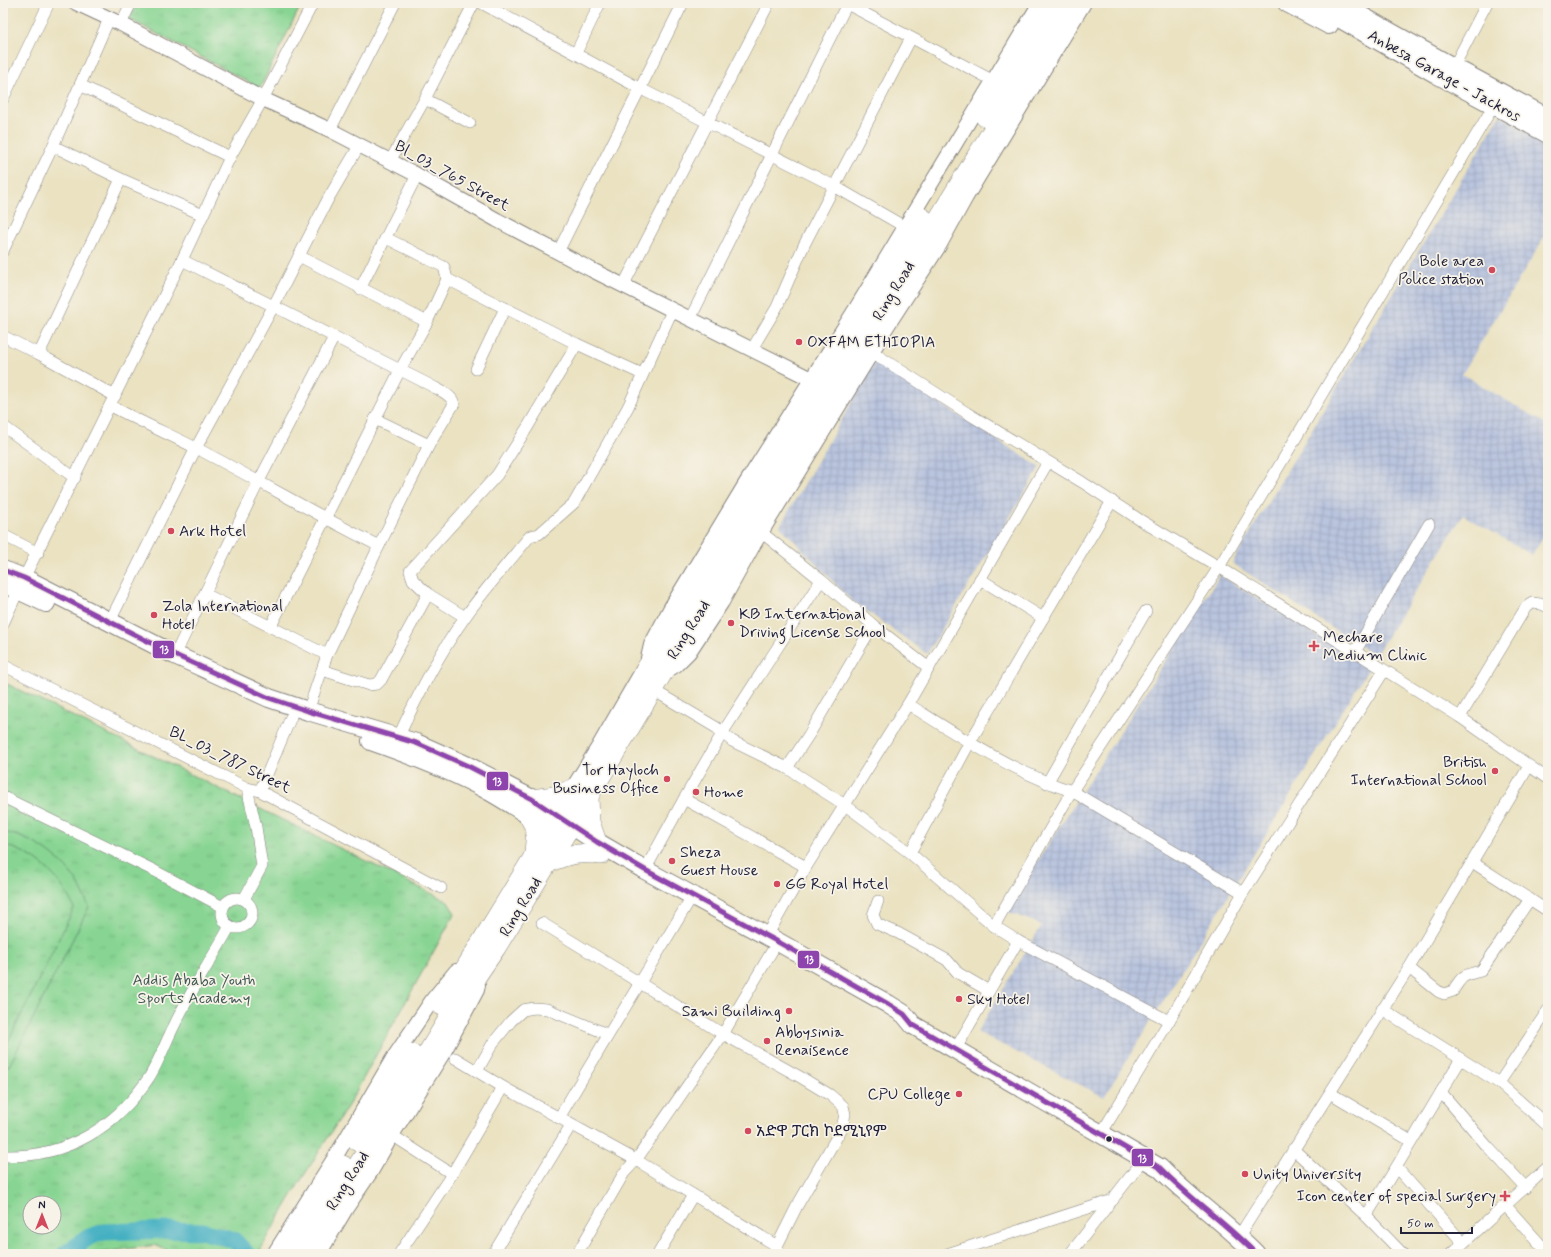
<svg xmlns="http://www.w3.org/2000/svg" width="1551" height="1257" font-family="Mynerve,'Noto Sans Ethiopic',sans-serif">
<defs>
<pattern id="industrial-grid" width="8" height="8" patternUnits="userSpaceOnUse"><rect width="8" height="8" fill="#b9c4de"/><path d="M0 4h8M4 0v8" fill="none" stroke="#9fa8bf"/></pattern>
<pattern id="grass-tufts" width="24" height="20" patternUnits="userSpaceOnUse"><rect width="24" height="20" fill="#88d593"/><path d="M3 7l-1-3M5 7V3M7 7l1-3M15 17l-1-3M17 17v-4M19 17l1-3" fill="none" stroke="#75b780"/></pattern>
</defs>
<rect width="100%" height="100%" fill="#f7f3e8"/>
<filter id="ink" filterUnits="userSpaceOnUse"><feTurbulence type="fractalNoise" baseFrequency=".025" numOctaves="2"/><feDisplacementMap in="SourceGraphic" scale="8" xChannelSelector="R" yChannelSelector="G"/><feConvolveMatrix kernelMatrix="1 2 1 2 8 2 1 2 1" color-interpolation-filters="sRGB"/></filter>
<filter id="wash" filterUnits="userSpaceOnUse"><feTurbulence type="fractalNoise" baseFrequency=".012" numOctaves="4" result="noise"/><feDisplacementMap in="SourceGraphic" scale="16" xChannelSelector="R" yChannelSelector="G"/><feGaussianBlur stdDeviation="0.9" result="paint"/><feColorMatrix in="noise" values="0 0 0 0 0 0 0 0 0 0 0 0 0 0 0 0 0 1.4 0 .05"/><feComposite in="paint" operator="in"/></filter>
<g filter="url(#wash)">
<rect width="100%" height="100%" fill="#eae2c1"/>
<g fill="url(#industrial-grid)">
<path d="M 1500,115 L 1548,143 L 1548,231 L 1462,374 L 1548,425 L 1548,528 L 1532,555 L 1463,515 L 1375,656 L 1232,563 Z"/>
<path d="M 875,362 L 1040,467 L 927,654 L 851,600 L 780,526 Z"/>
<path d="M 1220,575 L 1369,668 L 1104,1097 L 977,1032 L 1042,925 L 1006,911 Z"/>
</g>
<g fill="url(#grass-tufts)" stroke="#557c67" fill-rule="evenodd">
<path d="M 138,3 L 302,3 L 260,88 L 129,19 Z"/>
<path d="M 3,682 L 447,901 L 455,913 L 349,1104 L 298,1185 L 258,1254 L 175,1254 L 155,1245 L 92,1254 L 3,1254 ZM 30,1203 L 54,1203 L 54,1227 L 30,1227 Z"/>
</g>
<path fill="#88d593" stroke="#557c67" d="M 3,832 C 33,838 58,855 76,880 C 81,888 85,898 89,907 L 9,1066 L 3,1064 L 3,1052 L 74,908 C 61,877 36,853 3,845 Z"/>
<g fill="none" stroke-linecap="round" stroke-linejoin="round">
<path stroke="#44b0c2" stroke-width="17" d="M 65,1254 L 89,1237 L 104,1232 L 168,1230 L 202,1231 L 234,1240 L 247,1254"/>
</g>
</g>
<g filter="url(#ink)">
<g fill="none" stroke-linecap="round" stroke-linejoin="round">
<defs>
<g id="minor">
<path d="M 481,3 L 641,89 L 834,186 L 905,227"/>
<path d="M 845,3 L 992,80"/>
<path d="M 121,24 L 131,3"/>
<path d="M 576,53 L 600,3"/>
<path d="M 1451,72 L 1487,3"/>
<path d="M 80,85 L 230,157"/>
<path d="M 3,99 L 49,3"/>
<path d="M 425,99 L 470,123"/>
<path d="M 330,130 L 395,3"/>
<path d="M 53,146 L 121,179 L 203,215"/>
<path d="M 390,161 L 425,99 L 474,3"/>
<path d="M 3,251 L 53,146 L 109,19"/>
<path d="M 558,252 L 683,3"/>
<path d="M 299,256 L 427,322"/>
<path d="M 182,260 L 430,385 C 438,390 452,394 454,404 L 429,445 L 379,546 L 327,655 L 308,711"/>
<path d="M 447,279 L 577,344 L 642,374"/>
<path d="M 623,286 L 769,3"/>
<path d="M 360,289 L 417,175"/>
<path d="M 690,319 L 847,4"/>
<path d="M 3,336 L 39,354 L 115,396"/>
<path d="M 752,349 L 777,307 L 804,245 L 911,38"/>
<path d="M 872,352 L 967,413 L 1082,482 L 1140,520 L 1219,567 L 1460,717 L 1548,779"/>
<path d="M 39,354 L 121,179"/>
<path d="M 476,369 L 505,308"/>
<path d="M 111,406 C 139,421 168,434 196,448 C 258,480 317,515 379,546"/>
<path d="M 375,419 L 429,445"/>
<path d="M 3,426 L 75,478"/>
<path d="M 761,532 L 821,580 L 873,625 L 929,668"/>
<path d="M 3,535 L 38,553"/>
<path d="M 980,579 L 1043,618"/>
<path d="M 205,594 L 327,655"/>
<path d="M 465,617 L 428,594 L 413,580 L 410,571 L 497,475 L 527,428 L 577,344"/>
<path d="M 110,621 L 196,448 L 273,307 L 328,199 L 359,146"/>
<path d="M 3,624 L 24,578 L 182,260 L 230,157 L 263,99 L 313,3"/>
<path d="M 271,626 L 400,370 L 427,322 L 447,279 L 444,267 L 386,238"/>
<path d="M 1355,652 L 1429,524"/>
<path d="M 175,655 L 259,481 L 334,337"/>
<path d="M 3,665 L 247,788 L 260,791 L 441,888"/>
<path d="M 322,670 L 369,685 L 377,684 L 381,680 L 428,594"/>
<path d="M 653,690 L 717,728 L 732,741 L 787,768 L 845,805 L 910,853 L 994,926 L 1018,941 L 1169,1021"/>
<path d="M 908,704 C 959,736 1014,773 1072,791 L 1243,893"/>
<path d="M 1460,717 L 1526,607 L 1532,603 L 1541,604 L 1548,607"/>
<path d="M 398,738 C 417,696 439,654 465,617 C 485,589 508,563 530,536 L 539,534 L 574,503 L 578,496 L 628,407 L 672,311"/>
<path d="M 787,768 L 810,733 L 873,625"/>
<path d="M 1047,783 L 1146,611"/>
<path d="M 260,791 L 291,717"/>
<path d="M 3,797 L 155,871 L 223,907"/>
<path d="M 684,799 L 806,867"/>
<path d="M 910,853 L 970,742 L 1112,501"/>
<path d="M 1472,862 L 1548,911"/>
<path d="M 645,870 L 684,799 L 723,732 L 821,580"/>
<circle cx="237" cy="913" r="15"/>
<path d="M 244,899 L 262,866 L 256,827 L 247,788"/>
<path d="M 878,901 L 873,915 L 877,924 L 898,933 L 947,960 L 958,973 L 989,991"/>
<path d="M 542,923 L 723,1034 L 802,1078 L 830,1095 L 843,1106 L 845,1114 L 842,1128 L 797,1206 L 773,1254"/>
<path d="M 994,926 L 1072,791 L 1219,567 L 1494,105"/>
<path d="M 767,936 L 806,867 L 908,704 L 1048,462"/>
<path d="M 1409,968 L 1439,992 L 1444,994 L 1453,991 C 1462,975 1464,975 1481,971 L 1530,899"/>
<path d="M 1382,1009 L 1499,1083 L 1548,1126"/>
<path d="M 955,1050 L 1018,941"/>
<path d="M 455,1058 L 503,1087 L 636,1160 L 777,1246"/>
<path d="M 477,1071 L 493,1043 L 511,1021 L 523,1010 L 534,1008 L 547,1009 L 607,1034"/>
<path d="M 1499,1083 L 1548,1010"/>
<path d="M 1441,1092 L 1487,1146 L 1526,1188"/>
<path d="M 1330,1093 L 1411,1141"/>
<path d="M 559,1118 C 601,1046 645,975 688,903"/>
<path d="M 1101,1134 L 1169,1021 L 1243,893 L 1384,671"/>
<path d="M 392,1135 L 452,1174"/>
<path d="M 1293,1149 L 1366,1216 L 1403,1254"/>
<path d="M 3,1156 C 66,1158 116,1128 150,1076 C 160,1059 166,1041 175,1024 C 191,990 212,959 230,926"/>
<path d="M 1397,1168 L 1463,1243"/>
<path d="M 1506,1206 L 1548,1253"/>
<path d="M 1366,1216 C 1399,1165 1429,1111 1461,1059"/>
<path d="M 1239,1236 L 1409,968 L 1529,766"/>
<path d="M 399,1254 L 452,1174 L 503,1087"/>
<path d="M 493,1254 L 571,1125"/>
<path d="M 577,1254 L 624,1173 L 636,1160 L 723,1034 L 772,951"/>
<path d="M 658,1254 L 693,1195"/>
<path d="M 947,1254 L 1113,1200"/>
<path d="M 1070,1254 L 1144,1159"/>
<path d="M 1451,1254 L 1548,1167"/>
</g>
<g id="tertiary">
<path d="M 76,3 L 121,24 L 263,99 L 330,130 L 417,175 L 497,220 L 592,270 L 811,379"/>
<path d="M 648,658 L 651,645 L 670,609 L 746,483 L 855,310 L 1040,3"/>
<path d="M 668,670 L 676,665 L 689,652 L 722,602 L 754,544 L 872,352 L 886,328 L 939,246 L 966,197 L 1084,3"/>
<path d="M 274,1254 L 340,1149 L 392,1060 L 433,999 L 456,971"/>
<path d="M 319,1254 L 347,1207 L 372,1170 L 392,1135 L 445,1050 L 477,990 L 478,985"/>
</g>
<g id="primary">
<path d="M 1287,3 L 1329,25"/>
<path d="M 1313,3 L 1438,75 L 1548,134"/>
<path d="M 1342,5 L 1453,67 L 1548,118"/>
<path d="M 3,570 L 24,578 L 175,655 L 269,698 L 308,711 L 416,743 L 468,766 L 532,799 L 597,842 L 645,870 L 780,943 L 888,1004 L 904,1014 L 913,1025 L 1160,1168 C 1190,1199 1226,1223 1256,1254"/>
<path d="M 3,583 L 46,603"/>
<path d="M 371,741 C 411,755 451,770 487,790 C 505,800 523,812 540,822"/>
<path d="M 567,801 L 600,748 L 645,670"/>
</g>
<g id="trunk">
<path d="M 985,117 L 1054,3"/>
<path d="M 645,670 L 710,569 L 753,495 L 923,218"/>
<path d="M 589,797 L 590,822 L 597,842"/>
<path d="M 532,799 L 554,796 L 575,788"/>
<path d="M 528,815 L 536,830 L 534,853"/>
<path d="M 548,863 C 568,854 578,852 601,855"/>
<path d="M 442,1006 L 563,808"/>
<path d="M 358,1142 L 375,1112 L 412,1054"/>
<path d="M 289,1254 L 328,1187 L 343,1165"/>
<path d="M 303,1254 L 332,1205 L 390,1115 L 451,1014 L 496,948 L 611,760 L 759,512 L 1070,3"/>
</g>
</defs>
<use href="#minor" stroke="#86827e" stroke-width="12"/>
<use href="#tertiary" stroke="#86827e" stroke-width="16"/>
<use href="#primary" stroke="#86827e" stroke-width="20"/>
<use href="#trunk" stroke="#86827e" stroke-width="20"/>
<use href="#minor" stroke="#fff" stroke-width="11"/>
<use href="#tertiary" stroke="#fff" stroke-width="14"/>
<use href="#primary" stroke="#fff" stroke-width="18"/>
<use href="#trunk" stroke="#fff" stroke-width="19"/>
<defs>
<path id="bus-1" d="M 3,570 L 24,578 L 175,655 L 269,698 L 308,711 L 416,743 L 468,766 L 532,799 L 597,842 L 645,870 L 780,943 L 888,1004 L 904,1014 L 913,1025 L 1160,1168 C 1190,1199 1226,1223 1256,1254"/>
</defs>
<use href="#bus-1" stroke="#f7f3e8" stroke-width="8"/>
<use href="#bus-1" stroke="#8e44ad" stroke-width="5"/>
</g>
</g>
<g fill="#d1495b" stroke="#f7f3e8" stroke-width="1.5">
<circle cx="1492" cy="270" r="4"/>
<circle cx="799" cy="342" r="4"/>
<circle cx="171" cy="531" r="4"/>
<circle cx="154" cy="615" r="4"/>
<circle cx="731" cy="623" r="4"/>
<path d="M1312 640h4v4h4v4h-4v4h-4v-4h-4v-4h4z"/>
<circle cx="1495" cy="771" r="4"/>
<circle cx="667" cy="779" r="4"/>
<circle cx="696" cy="792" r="4"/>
<circle cx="672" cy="861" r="4"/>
<circle cx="777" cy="884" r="4"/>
<circle cx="959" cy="999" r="4"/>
<circle cx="789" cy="1011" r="4"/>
<circle cx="767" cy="1041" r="4"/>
<circle cx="959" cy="1094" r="4"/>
<circle cx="748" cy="1131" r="4"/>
<circle cx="1245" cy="1174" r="4"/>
<path d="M1503 1190h4v4h4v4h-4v4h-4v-4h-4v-4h4z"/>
</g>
<circle fill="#22223b" stroke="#f7f3e8" stroke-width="1.5" cx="1109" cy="1139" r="3.5"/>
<g text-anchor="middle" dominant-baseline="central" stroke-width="3.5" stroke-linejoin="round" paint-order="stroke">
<g font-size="16" fill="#22223b" stroke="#f7f3e8">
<text transform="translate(1444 76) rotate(29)">Anbesa Garage - Jackros</text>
<text transform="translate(452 176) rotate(29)">Bl_03_765 Street</text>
<text transform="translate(894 291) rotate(-59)">Ring Road</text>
<text transform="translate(689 630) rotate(-58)">Ring Road</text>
<text transform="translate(230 760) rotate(26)">BL_03_787 Street</text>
<text transform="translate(521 907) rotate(-59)">Ring Road</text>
<text transform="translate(348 1181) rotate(-58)">Ring Road</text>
</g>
<g font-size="16" fill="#22223b" stroke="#f7f3e8" text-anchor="start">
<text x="1484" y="261" text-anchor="end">Bole area<tspan x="1484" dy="18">Police station</tspan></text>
<text x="807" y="342">OXFAM ETHIOPIA</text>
<text x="179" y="531">Ark Hotel</text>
<text x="162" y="606">Zola International<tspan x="162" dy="18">Hotel</tspan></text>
<text x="739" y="614">KB International<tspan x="739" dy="18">Driving License School</tspan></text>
<text x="1323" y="637">Mechare<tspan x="1323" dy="18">Medium Clinic</tspan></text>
<text x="1487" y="762" text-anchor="end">British<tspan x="1487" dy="18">International School</tspan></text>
<text x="659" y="770" text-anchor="end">Tor Hayloch<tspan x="659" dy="18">Business Office</tspan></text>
<text x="704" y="792">Home</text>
<text x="680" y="852">Sheza<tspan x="680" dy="18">Guest House</tspan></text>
<text x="785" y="884">GG Royal Hotel</text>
<text x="967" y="999">Sky Hotel</text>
<text x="781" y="1011" text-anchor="end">Sami Building</text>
<text x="775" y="1032">Abbysinia<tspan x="775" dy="18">Renaisence</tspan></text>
<text x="951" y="1094" text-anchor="end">CPU College</text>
<text x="756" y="1131">አድዋ ፓርክ ኮደሚኒየም</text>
<text x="1253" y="1174">Unity University</text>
<text x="1496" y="1196" text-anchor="end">Icon center of special surgery</text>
</g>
<g font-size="16" fill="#415855" stroke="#f7f3e8">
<text x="194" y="980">Addis Ababa Youth<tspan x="194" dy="18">Sports Academy</tspan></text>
</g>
</g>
<g stroke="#f7f3e8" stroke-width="1.5">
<rect x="152" y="640" width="23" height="19" rx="4" fill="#8e44ad"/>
<rect x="486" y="771" width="23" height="20" rx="4" fill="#8e44ad"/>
<rect x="797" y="950" width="23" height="19" rx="4" fill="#8e44ad"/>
<rect x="1131" y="1148" width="23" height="19" rx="4" fill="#8e44ad"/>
</g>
<g font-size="11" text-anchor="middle" font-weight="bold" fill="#fff">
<text x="164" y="653">13</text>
<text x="497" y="785">13</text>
<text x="809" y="963">13</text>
<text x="1142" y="1162">13</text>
</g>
<rect width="1551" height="1257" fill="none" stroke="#f7f3e8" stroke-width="16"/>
<g transform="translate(42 1215)"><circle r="19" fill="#f7f3e8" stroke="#a29fa3"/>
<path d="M0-3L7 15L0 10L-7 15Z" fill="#d1495b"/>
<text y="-6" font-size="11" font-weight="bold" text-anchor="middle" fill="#22223b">N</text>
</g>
<path d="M1401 1227v6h71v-6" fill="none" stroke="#22223b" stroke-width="2"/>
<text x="1407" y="1227" font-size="12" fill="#22223b" stroke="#f7f3e8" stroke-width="3" paint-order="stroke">50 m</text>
</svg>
